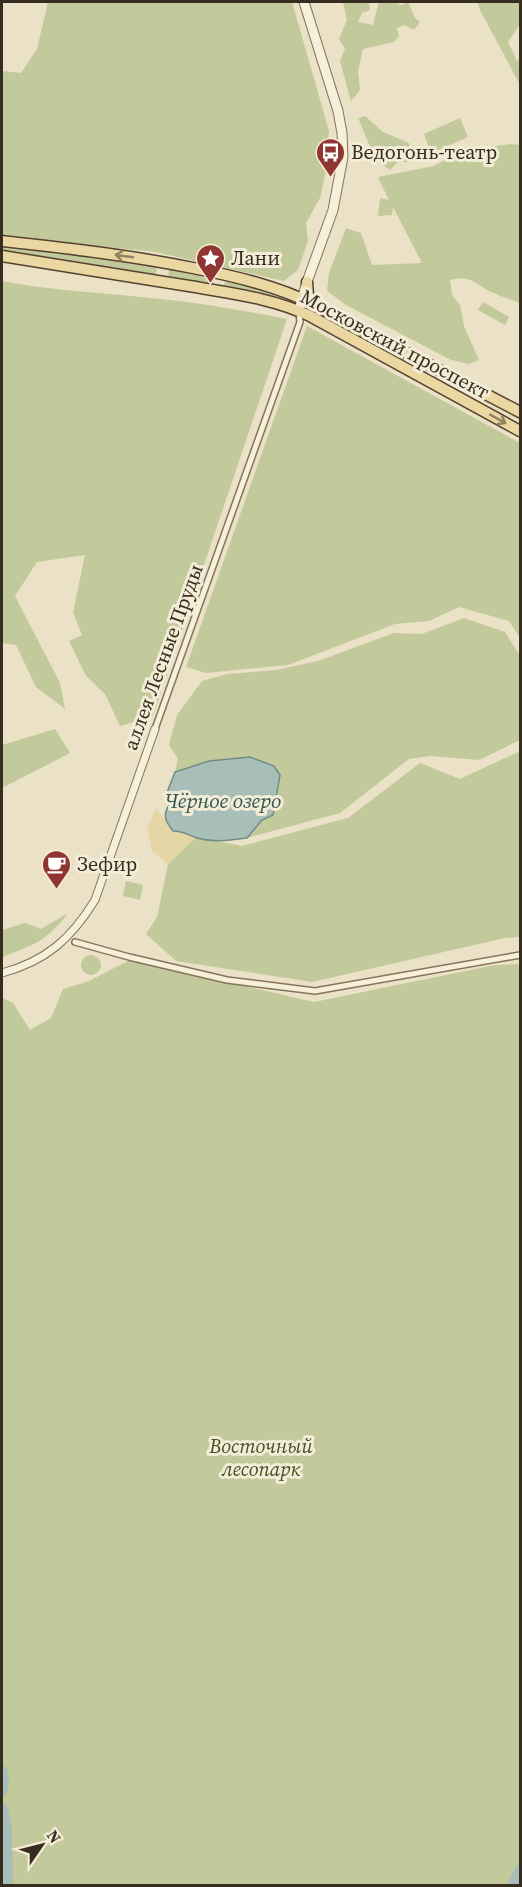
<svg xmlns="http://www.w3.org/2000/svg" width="522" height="1887" font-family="'Source Serif 4',serif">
<rect width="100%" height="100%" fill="#ebe1c7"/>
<g fill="#c2c99b">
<path d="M 48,2 L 292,2 L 329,131 L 327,167 L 320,198 L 306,223 L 308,241 L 298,270 L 284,281 L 155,252 L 2,236 L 2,71 L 21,73 L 37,49 Z"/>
<path d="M 343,2 L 369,2 L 370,10 L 362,13 L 358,22 L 373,25 L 379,2 L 394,2 L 401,5 L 408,2 L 415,18 L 420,22 L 414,30 L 405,25 L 397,28 L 399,36 L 394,42 L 363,49 L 358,71 L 360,90 L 351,101 L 340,61 L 345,49 L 339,39 L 347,20 Z"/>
<path d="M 478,2 L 520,2 L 520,24 L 508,42 L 517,61 L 520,59 L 520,85 L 479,8 Z"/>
<path d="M 365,116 L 383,132 L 409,143 L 412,162 L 398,162 L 390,170 C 371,158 367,137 358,118 Z"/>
<path d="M 460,118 L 468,137 L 431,153 L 424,134 Z"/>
<path d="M 512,144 L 520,145 L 520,303 C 510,299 499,296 489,291 C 473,282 469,275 450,280 L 452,295 L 460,305 L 464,326 L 479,360 L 469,364 L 451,360 L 346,305 L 327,291 L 329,273 L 346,228 L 361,233 L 372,265 L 422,263 L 393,207 L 392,215 L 378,216 L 380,198 L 389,200 L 378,177 L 434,166 L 449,158 L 478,148 Z"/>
<path d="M 2,246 L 41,249 L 152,265 L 157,269 L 156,274 L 151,276 L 2,252 Z"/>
<path d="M 169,269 L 197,275 L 214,281 L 213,288 L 168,280 Z"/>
<path d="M 2,281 C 54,291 107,293 161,299 C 203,303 245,311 287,319 L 153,716 L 120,726 L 105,694 L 86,676 L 69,641 L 82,635 L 73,612 L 85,555 L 37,562 L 15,596 L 60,683 L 65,709 L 36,687 L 16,645 L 2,643 Z"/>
<path d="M 226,281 L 260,289 L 291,299 L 292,303 L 223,286 Z"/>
<path d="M 483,302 L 509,317 L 505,325 L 478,310 Z"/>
<path d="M 307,326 L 520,443 L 520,638 L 509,621 L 459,607 L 429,621 L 395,624 L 288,665 L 206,673 L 186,667 Z"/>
<path d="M 353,330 L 520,416 L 520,420 L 353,333 Z"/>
<path d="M 464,618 L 505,632 L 520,656 L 520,740 L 479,760 L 430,756 L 409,759 L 340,813 L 247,838 L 262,820 L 209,761 L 175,772 L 178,759 L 169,745 L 177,715 L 202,681 L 227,674 L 276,670 L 318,661 L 394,633 L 422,634 Z"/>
<path d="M 55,729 L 70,753 L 2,788 L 2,745 Z"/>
<path d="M 520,751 L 520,937 L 505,938 L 312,982 L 176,961 L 146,934 L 157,917 L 168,864 L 196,837 L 242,846 L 348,818 L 420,763 L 460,779 Z"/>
<path d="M 126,881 L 143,885 L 140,900 L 123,896 Z"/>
<path d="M 68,913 C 47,941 34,945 2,957 L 2,930 L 25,923 L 41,929 Z"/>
<circle cx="91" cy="965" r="10"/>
<path d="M 130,960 L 314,1002 L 495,965 L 520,964 L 520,1885 L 2,1885 L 2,998 L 13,1003 L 30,1030 L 51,1018 L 63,989 L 89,981 Z"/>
</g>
<path fill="#e5d6a6" d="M 156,808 L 173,831 L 185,831 L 196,837 L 168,864 L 152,851 L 147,829 Z"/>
<path fill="#a8bfb9" stroke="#6f8d86" stroke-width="1.5" d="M 250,757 L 274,766 L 280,775 L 273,815 L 262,820 L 247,838 C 230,840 214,843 197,838 C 188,835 183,831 173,831 C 166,822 162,816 169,805 L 166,795 L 175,772 L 209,761 Z"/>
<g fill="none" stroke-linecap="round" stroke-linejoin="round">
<g stroke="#a8bfb9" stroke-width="12">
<path d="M 2,1772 L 3,1777 L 2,1790"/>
<path d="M 2,1809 L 6,1828 L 7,1886"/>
<path d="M 513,1886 L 520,1871"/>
</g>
<defs>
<g id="pedestrian">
<path d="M 155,729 L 300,322 L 299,312"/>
<path d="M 75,942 L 129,957 L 227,980 L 315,991 L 520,955"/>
</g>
<path id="minor" d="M 2,973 C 46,961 71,939 95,900 L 155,729"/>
<path id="tertiary" d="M 299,310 L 307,282 L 333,210 L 343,157 L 342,133 L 338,111 L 304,2"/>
<g id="primary">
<path d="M 2,241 C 65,248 129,255 193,268 C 234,276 277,286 315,305 L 520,412"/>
<path d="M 2,256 C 64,266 127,276 189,286 C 229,293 273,298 310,316 L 520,431"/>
<path d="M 307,282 L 308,295 L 315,305"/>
</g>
</defs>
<use href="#pedestrian" stroke="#85745d" stroke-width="8"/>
<use href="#minor" stroke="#85745d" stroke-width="9"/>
<use href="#tertiary" stroke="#85745d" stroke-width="11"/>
<use href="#primary" stroke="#544231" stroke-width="13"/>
<use href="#pedestrian" stroke="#f6efd9" stroke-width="5"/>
<use href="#minor" stroke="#f6efd9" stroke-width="7"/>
<use href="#tertiary" stroke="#f6efd9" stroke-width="9"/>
<use href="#primary" stroke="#ebd7a2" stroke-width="10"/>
</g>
<defs><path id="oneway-shaft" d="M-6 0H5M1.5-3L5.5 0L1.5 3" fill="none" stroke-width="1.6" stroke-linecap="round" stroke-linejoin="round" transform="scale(1.5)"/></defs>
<g stroke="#918261">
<use href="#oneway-shaft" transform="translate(124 256) rotate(-172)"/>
<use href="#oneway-shaft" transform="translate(498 419) rotate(29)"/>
</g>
<defs>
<symbol id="bus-pin" viewBox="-11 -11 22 30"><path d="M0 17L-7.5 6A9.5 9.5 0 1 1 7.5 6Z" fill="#903532" stroke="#f3ecd6"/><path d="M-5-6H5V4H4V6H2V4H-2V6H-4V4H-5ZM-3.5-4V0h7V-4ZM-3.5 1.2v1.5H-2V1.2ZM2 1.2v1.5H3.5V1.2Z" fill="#fff"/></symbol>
<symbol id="sight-pin" viewBox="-11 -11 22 30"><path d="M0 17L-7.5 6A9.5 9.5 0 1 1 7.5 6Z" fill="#903532" stroke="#f3ecd6"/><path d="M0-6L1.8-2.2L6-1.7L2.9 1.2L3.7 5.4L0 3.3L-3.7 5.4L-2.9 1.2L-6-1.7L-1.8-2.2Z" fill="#fff"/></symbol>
<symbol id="cafe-pin" viewBox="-11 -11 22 30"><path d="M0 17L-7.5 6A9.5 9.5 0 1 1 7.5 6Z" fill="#903532" stroke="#f3ecd6"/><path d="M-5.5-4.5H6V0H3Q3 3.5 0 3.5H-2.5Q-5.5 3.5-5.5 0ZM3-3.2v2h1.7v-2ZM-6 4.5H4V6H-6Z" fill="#fff"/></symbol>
</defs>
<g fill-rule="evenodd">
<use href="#bus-pin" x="314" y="136" width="33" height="45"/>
<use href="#sight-pin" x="194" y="242" width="33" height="45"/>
<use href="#cafe-pin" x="40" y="848" width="33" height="45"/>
</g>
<g text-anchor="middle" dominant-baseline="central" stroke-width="6" stroke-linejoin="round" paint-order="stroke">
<g font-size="20" fill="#372c20" stroke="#f3ecd6" text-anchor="start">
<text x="351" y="152">Ведогонь-театр</text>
<text x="231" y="258">Лани</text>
<text x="77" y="864">Зефир</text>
</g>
<g font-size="20" fill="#372c20" stroke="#f3ecd6">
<text transform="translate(395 344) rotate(28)">Московский проспект</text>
<text transform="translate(163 657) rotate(-70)">аллея Лесные Пруды</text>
</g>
<g font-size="20" font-style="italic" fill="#465228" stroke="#f3ecd6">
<text x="261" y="1446">Восточный<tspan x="261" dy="23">лесопарк</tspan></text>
</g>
<g font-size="21" font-style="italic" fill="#305554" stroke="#f3ecd6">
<text x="223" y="800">Чёрное озеро</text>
</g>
</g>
<rect width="522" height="1887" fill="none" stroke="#372c20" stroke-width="6"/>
<g transform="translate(42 1845) rotate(55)" stroke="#f3ecd6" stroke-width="4.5" paint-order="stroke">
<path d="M0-4.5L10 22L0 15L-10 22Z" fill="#372c20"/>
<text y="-9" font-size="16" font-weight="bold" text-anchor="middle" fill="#372c20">N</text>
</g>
</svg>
